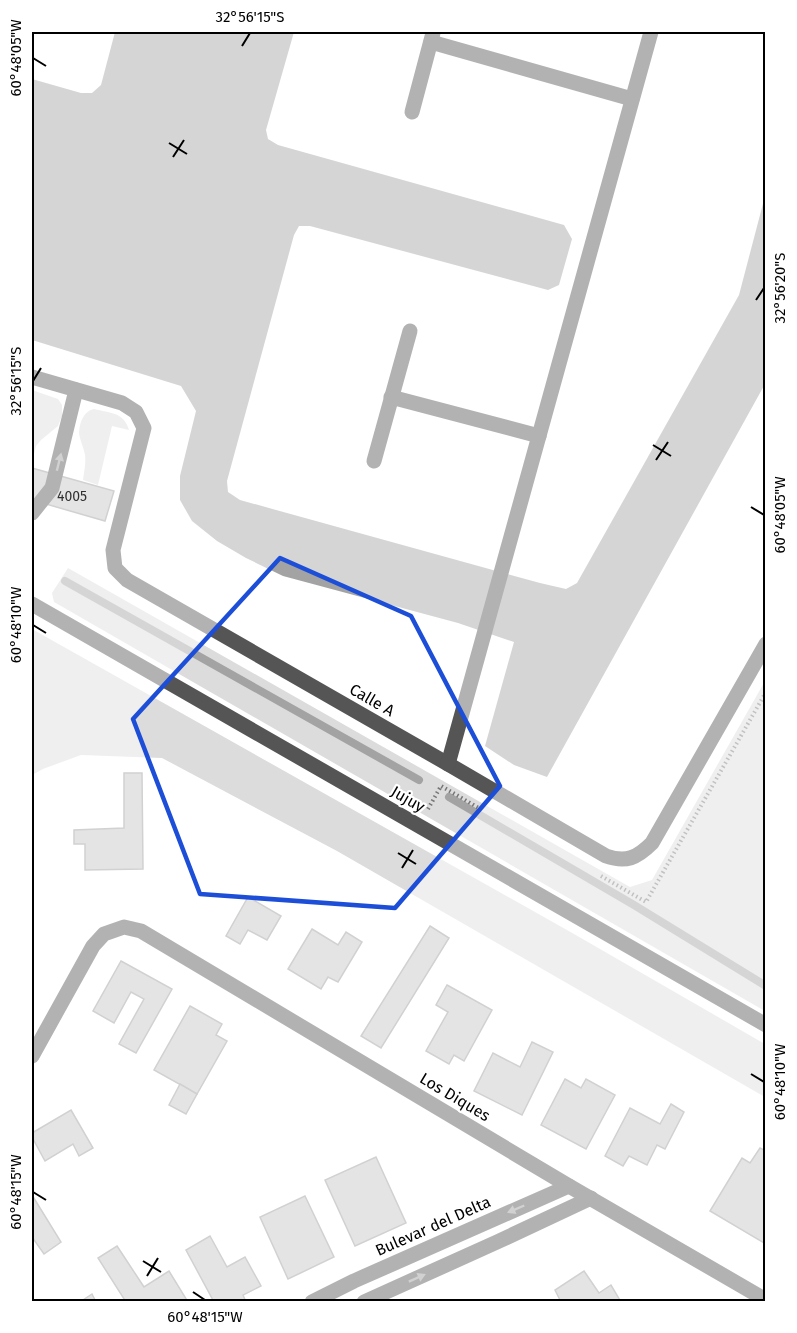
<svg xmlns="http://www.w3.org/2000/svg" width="797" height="1333" font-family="'Fira Sans',sans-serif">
<rect width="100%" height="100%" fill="#fff"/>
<g fill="#dcdcdc">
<path d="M 32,390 L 58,399 L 62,405 L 62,416 L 58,426 L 41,440 L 36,446 L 32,462 Z"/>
<path d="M 94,409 C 110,413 124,412 129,430 L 112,426 L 98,485 L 83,480 C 84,472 86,464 85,455 C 84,448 79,438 79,432 C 80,421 84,411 94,409 Z"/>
<path d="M 68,568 L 630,887 L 652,880 L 765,681 L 765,1011 L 54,602 L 52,593 Z"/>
<path d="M 32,629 L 574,934 L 765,1044 L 765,1097 L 337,851 L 162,758 L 81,755 L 43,769 L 32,775 Z"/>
</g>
<path fill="#a3a3a3" d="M 115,32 L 294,32 L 266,130 L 268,139 L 278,145 L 564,225 L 572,239 L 559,285 L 548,290 L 310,226 L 299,226 L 294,235 L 227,481 L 228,492 L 240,500 L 540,583 L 566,589 L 577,583 L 739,295 L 765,196 L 765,384 L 547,777 L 514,765 L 485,746 L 514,642 L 458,623 L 283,576 L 246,558 L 217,541 L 192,521 L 180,500 L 180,476 L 196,411 L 181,386 L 32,340 L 32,79 L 81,93 L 92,93 L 101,85 Z"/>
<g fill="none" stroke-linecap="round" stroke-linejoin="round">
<g stroke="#a3a3a3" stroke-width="8">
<path d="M 65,581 L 419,780"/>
<path d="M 449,797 L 634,905 L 766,986"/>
</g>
</g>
<g fill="#c4c4c4" stroke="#999" stroke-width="1.5">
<path d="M 32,468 L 114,491 L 105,521 L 32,500 Z"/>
<path d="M 124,773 L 142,773 L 143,869 L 85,870 L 85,844 L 74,844 L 74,830 L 124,828 Z"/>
<path d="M 248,897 L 281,916 L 267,940 L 248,930 L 240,944 L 226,936 Z"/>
<path d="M 430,926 L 449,938 L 381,1048 L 361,1036 Z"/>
<path d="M 312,929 L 338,945 L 346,932 L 362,942 L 338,982 L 328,977 L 321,989 L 288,969 Z"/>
<path d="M 121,961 L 172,989 L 136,1053 L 119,1044 L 144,999 L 131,992 L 114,1023 L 93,1011 Z"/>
<path d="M 447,985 L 492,1010 L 464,1061 L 454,1055 L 449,1064 L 426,1051 L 448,1012 L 436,1005 Z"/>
<path d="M 190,1006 L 222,1024 L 216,1035 L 227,1041 L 197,1094 L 154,1070 Z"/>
<path d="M 532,1042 L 553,1052 L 522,1115 L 474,1091 L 493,1053 L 520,1067 Z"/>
<path d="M 565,1079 L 581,1088 L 586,1079 L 615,1095 L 586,1149 L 541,1125 Z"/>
<path d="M 180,1084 L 197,1094 L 186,1114 L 169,1105 Z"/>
<path d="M 671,1104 L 684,1112 L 665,1149 L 657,1145 L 647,1165 L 629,1156 L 623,1166 L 605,1156 L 630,1108 L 660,1124 Z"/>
<path d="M 71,1110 L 93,1148 L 79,1156 L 73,1144 L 45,1161 L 32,1137 L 32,1133 Z"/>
<path d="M 760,1148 L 766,1151 L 766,1244 L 710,1211 L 742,1158 L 750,1163 Z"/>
<path d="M 376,1157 L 406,1223 L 355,1246 L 325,1180 Z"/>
<path d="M 32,1195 L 61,1242 L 44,1254 L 32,1237 Z"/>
<path d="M 305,1196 L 334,1257 L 288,1279 L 260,1217 Z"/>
<path d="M 210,1236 L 227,1267 L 245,1257 L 261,1286 L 243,1295 L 246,1302 L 214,1302 L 186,1250 Z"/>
<path d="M 117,1246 L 144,1287 L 169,1271 L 188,1302 L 126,1302 L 98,1258 Z"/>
<path d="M 584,1271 L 599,1293 L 611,1285 L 621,1302 L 561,1302 L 555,1290 Z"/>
<path d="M 92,1294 L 96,1302 L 80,1302 Z"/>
</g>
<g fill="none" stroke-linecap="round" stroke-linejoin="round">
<g stroke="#777" stroke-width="4" stroke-dasharray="1.5 3" stroke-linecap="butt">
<path d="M 428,809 L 441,786 L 484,811"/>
<path d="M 601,876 L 646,902 L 766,692"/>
</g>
<g stroke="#555" stroke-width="15">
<path d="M 431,42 L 632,99"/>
<path d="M 412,112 L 433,33"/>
<path d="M 32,377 L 122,403 L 136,412 L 144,428 L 113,550 L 115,568 L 127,580 L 448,764 L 606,856 C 626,863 637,858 652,843 L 766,644"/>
<path d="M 391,397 L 539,436"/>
<path d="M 374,461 L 410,331"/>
<path d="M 32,513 L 52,488 L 76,390"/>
<path d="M 32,604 L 766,1025"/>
<path d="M 448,764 L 651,32"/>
<path d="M 32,1056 L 93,946 L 104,934 L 124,927 L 141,931 L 569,1186 L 766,1300"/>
<path d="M 312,1302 L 354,1281 L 569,1186"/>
<path d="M 364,1302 L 497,1242 L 591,1198"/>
</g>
</g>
<defs><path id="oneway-solid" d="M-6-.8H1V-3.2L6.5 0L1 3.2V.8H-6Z" transform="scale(1.5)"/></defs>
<g fill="#999">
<use href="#oneway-solid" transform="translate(59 462) rotate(-76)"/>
<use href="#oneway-solid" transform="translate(516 1209) rotate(157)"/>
<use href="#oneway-solid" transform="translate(417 1278) rotate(-24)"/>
</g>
<path d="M0 0H797V1333H0ZM 280,558 L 411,616 L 500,786 L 395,908 L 200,894 L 133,719 Z" fill="#fff" fill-opacity=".55" fill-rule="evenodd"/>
<path fill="none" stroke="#1d4ed8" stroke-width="4.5" stroke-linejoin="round" d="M 280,558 L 411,616 L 500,786 L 395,908 L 200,894 L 133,719 Z"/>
<path fill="none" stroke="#000" stroke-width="2" d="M 242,46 L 250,33M 33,58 L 46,66M 169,143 L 187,154M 173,157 L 184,140M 756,300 L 764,288M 33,381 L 41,368M 653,445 L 671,456M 656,460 L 668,442M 751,507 L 764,515M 33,625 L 46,633M 398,853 L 416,864M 402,868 L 413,850M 751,1074 L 764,1082M 33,1192 L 46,1200M 143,1261 L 161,1272M 147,1276 L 158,1258M 193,1292 L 205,1300"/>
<g text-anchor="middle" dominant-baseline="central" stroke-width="4.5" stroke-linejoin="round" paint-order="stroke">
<g font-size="14" fill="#313131">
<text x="72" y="496">4005</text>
</g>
<g font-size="16" fill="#000" stroke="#fff">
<text transform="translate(372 700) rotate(30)">Calle A</text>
<text transform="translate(408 799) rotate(30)">Jujuy</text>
<text transform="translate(455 1097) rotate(31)">Los Diques</text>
<text transform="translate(433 1226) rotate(-24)">Bulevar del Delta</text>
</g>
</g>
<rect width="797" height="1333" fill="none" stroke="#ffffff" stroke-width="66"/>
<rect x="33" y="33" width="731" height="1267" fill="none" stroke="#000" stroke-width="2"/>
<g font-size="15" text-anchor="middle" fill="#000">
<text x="250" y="22">32°56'15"S</text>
<text transform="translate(16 58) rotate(-90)" y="5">60°48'05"W</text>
<text transform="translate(780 288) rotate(-90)" y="5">32°56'20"S</text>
<text transform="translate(16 381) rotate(-90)" y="5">32°56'15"S</text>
<text transform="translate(780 515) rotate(-90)" y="5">60°48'05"W</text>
<text transform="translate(16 625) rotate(-90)" y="5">60°48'10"W</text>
<text transform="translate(780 1082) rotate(-90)" y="5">60°48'10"W</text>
<text transform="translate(16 1192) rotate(-90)" y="5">60°48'15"W</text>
<text x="205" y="1322">60°48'15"W</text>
</g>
</svg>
